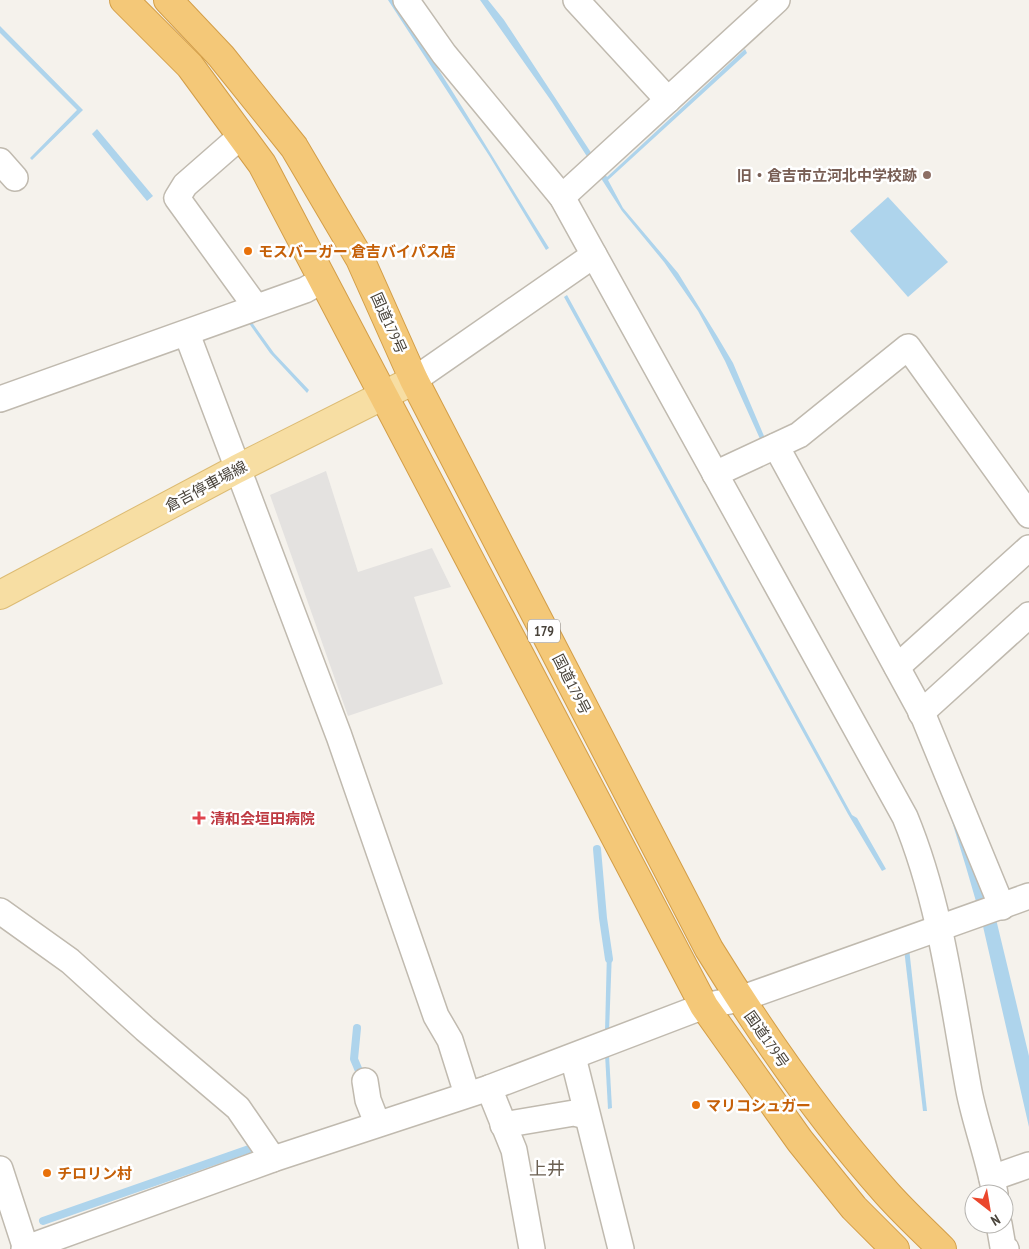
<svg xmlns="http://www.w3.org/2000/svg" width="1029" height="1249" font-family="'PT Sans Narrow','Noto Sans JP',sans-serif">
<rect width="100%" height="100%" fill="#f5f2ec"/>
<path fill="#e4e2e0" d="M 326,471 L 358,572 L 432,548 L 451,587 L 414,597 L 443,684 L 348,716 L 270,495 Z"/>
<g fill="#aed4ec">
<path d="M 388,0 L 393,0 C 448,81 497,165 549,248 L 546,250 L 490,157 Z"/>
<path d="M 480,0 L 488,0 L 504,20 L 607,177 L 745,49 L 747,53 L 608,180 L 623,208 L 678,273 L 717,336 L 733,363 L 764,436 L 916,717 L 996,919 L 1029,1056 L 1029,1127 L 982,922 L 966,867 L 947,805 L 910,716 L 769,459 L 725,361 L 698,311 L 664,262 L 622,211 L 552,102 Z"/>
<path d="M 0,26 L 83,110 L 32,160 L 30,158 L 77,110 L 0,33 Z"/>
<path d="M 97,129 L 153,196 L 147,201 L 92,134 Z"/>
<path d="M 888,197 L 948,262 L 908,297 L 850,231 Z"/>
<path d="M 567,295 L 852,815 L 857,818 L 886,869 L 882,871 L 848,814 L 564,297 Z"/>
<path d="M 251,321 L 274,353 L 309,390 L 307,393 L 270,353 L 248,322 Z"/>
<path d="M 909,948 L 927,1111 L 923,1111 L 904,949 Z"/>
<path d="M 607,951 L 612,951 L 609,1032 L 605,1032 Z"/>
<path d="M 605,1054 L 609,1055 L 612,1108 L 608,1109 Z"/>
</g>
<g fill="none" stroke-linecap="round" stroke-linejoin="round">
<g stroke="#aed4ec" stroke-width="8">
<path d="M 597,849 L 603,918 L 609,959"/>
<path d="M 357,1028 L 354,1059 L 362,1078"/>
<path d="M 43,1221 L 249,1149"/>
</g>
<defs>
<g id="minor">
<path d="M 406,0 L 444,54 L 562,197 L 905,817 C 941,904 952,999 969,1091 C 976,1126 989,1159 995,1194"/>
<path d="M 576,0 L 668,100"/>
<path d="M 241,136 L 185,185 L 177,198 L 256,307"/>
<path d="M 0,161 L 15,178"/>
<path d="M 562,197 L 777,0"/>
<path d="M 187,334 L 339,736 L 436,1016 L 450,1040 L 467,1094"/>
<path d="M 414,380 L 594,255"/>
<path d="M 0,399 L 305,290 L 323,280"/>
<path d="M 776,446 L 923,715 L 1002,907"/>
<path d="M 715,474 L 799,435 L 908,347 L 1029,515"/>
<path d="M 897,667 L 1029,548"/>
<path d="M 921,713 L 1029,615"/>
<path d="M 0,911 L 70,961 L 145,1029 L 238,1108 L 273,1159"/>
<path d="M 573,1057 L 621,1249"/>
<path d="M 365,1081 L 368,1100 L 377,1123"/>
<path d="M 489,1088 L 514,1150 L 532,1249"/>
<path d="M 503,1125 L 574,1113 L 587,1116"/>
<path d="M 0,1169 L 26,1249"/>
<path d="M 992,1178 L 1029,1165"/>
<path d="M 999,1224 L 1003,1247 L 1006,1249"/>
<path d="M 24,1249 L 273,1159 L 489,1088 L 704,1006 L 740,999 L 1029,896"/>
</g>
<path id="major" d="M 0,595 L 237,469 L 414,380"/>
<g id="highway">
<path d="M 124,0 L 190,66 L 262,164 L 704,1006 L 800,1141 L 854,1208 L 895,1249"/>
<path d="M 168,0 L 221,56 L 294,147 L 360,259 L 414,380 L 709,949 C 761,1033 817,1115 883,1189 C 901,1210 922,1229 942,1249"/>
</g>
</defs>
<use href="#minor" stroke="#c0baaf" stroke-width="28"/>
<use href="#major" stroke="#dcbb73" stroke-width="30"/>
<use href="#highway" stroke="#d39e48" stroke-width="30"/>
<use href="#minor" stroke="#fff" stroke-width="25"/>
<use href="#major" stroke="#f7dea3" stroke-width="28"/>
<use href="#highway" stroke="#f4c878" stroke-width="28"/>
</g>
<circle fill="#8d6e63" stroke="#fff" stroke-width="2" cx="927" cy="175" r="5"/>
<g fill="#e8710a" stroke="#fff" stroke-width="2">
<circle cx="248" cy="251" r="5"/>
<circle cx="696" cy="1105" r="5"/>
<circle cx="47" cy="1173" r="5"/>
</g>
<path fill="#e0444e" stroke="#fff" stroke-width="2" d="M196.5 810.5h5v5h5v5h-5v5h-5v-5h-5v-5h5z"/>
<g text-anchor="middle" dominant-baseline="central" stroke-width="5" stroke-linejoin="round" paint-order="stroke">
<rect fill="#fff" stroke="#807b75" stroke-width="1" x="528" y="619.5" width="32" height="23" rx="4"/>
<g font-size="14" font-weight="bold" fill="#49433a">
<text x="544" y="631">179</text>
</g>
<g font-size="15" font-weight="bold" fill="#785e54" stroke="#fff" text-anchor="end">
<text x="917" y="175">旧・倉吉市立河北中学校跡</text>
</g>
<g font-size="15" font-weight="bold" fill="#c56008" stroke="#fff" text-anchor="start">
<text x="258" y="251">モスバーガー 倉吉バイパス店</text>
<text x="706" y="1105">マリコシュガー</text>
<text x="57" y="1173">チロリン村</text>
</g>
<g font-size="15" fill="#49433a" stroke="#fff">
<text transform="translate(389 323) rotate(66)">国道179号</text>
<text transform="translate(206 486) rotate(-28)">倉吉停車場線</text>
<text transform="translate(572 684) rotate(63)">国道179号</text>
<text transform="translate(767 1039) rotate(55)">国道179号</text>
</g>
<g font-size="15" font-weight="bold" fill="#be3a42" stroke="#fff" text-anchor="start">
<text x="210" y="818">清和会垣田病院</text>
</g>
<g font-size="18" fill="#6b6052" stroke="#fff">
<text x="547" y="1168">上井</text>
</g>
</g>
<g transform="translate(989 1209) rotate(149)"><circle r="24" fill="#ffffff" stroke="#b6b4b0"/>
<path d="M0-4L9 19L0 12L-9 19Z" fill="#eb472d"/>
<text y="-8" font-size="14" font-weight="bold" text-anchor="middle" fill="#49433a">N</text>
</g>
</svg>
